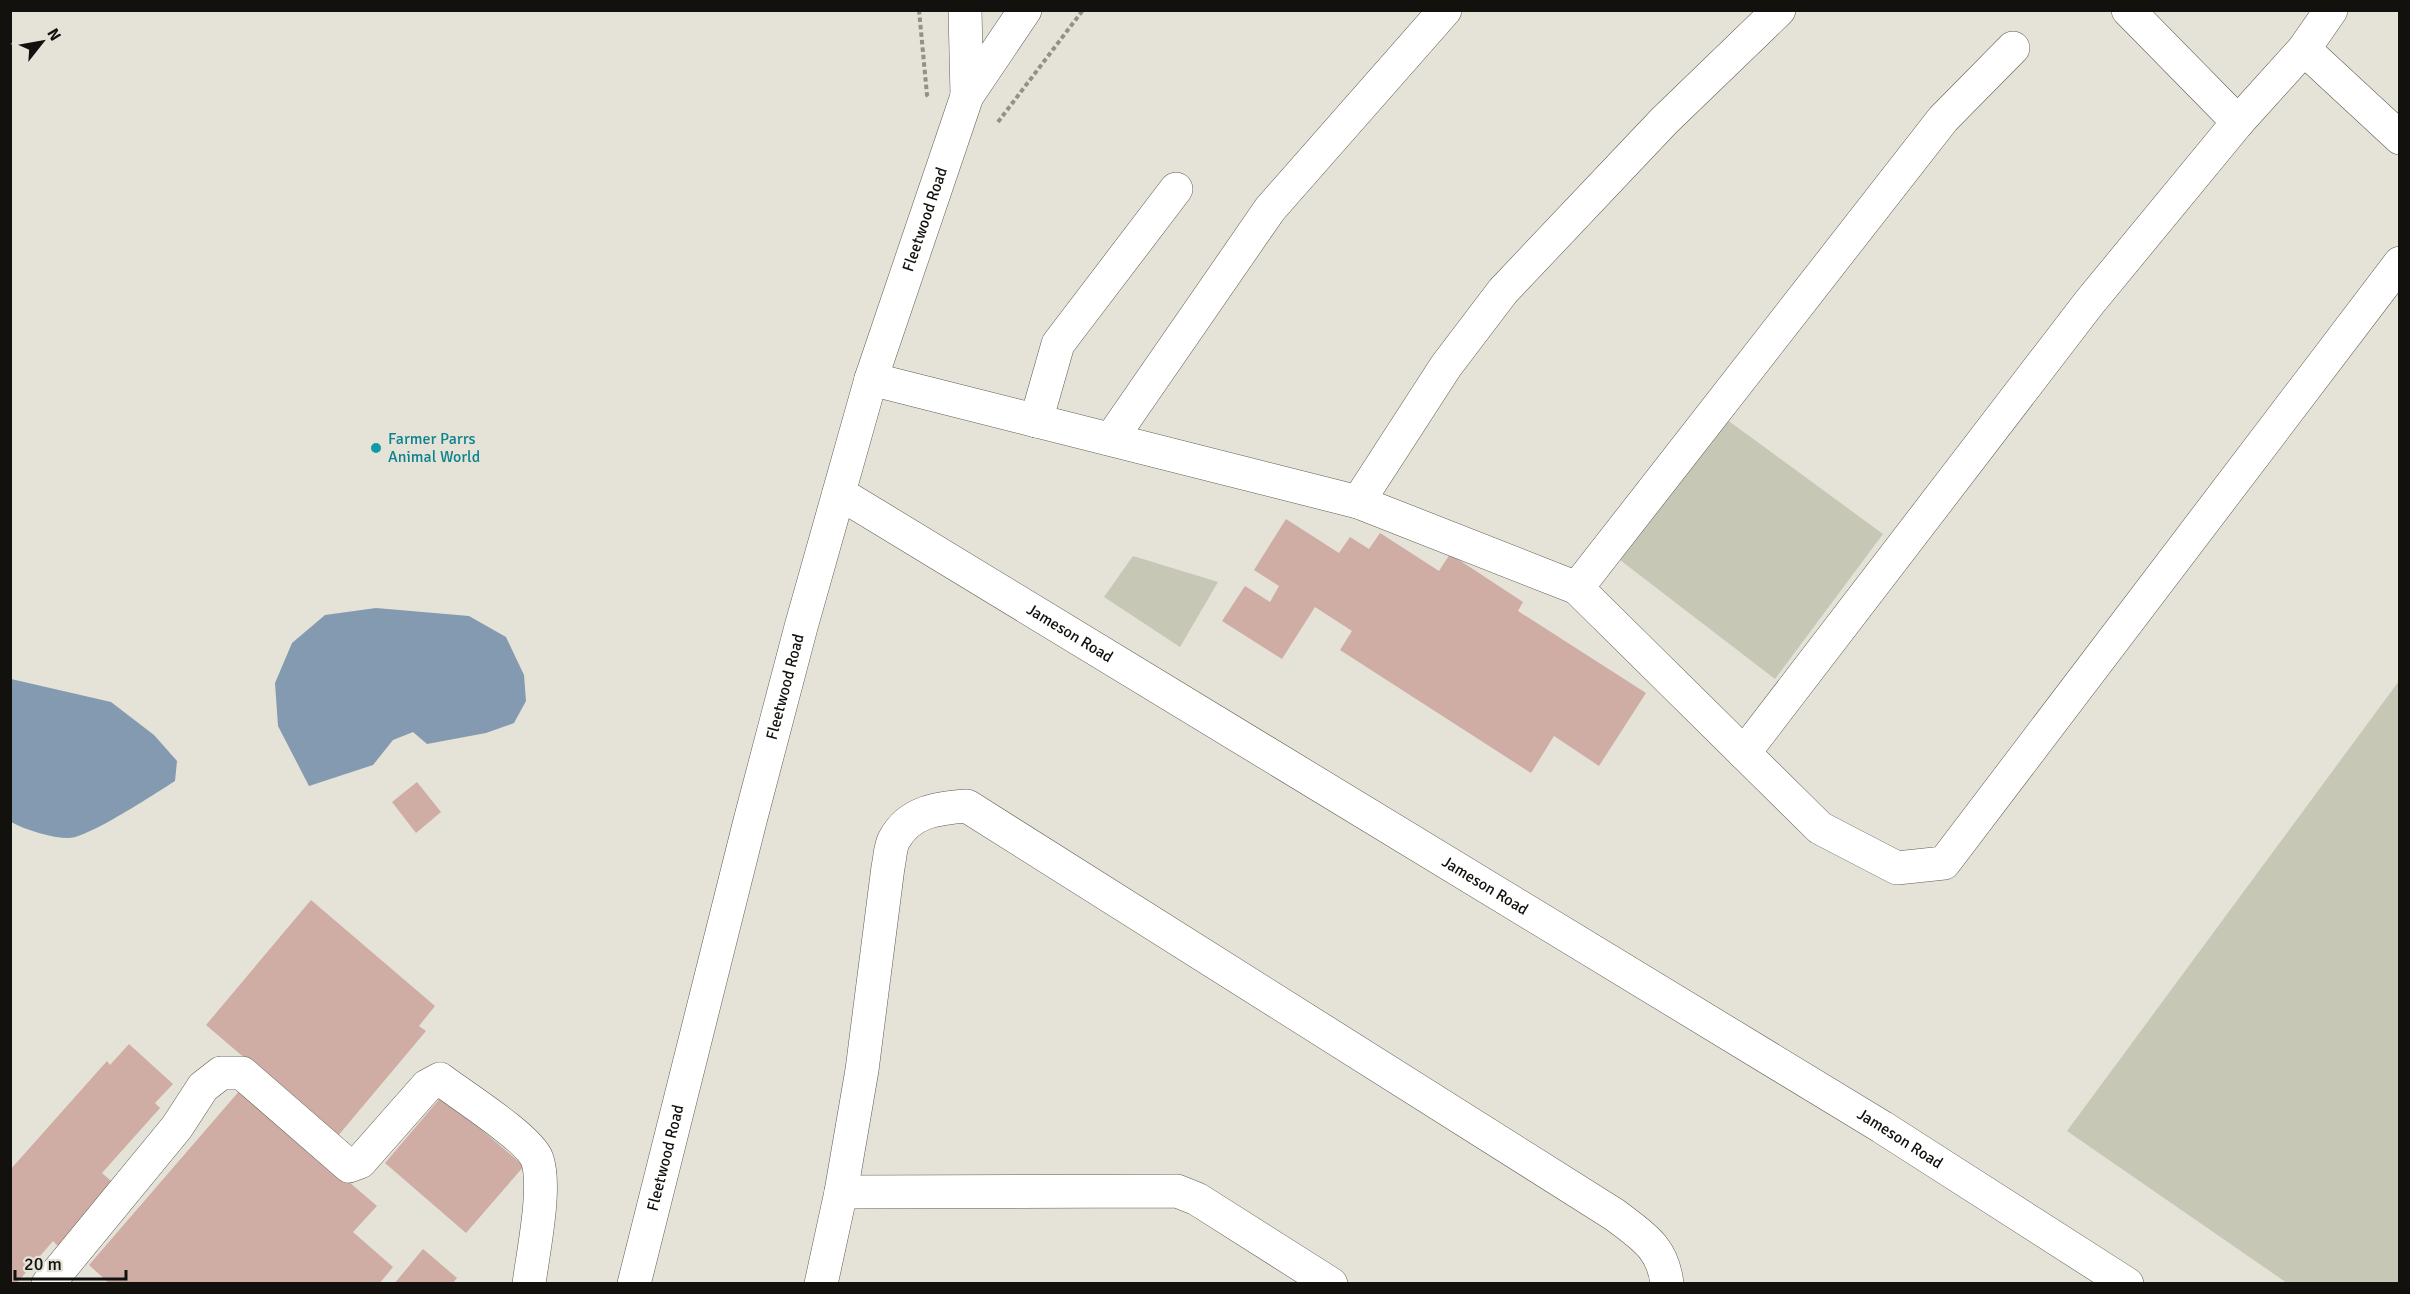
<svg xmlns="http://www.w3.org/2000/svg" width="2410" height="1294" font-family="Signika,sans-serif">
<rect width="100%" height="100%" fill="#e5e2d7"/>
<g fill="#c6c8b5">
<path d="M 1726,419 L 1883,534 L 1775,679 L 1620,560 Z"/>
<path d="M 1133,556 L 1218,582 L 1180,647 L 1104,597 Z"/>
<path d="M 2399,681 L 2399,1283 L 2287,1283 L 2067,1131 Z"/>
</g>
<g fill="#839ab0">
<path d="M 376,608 L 469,616 L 506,637 L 524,675 L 526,701 L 514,723 L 486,733 L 427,744 L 413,732 L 393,740 L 373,765 L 309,786 L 278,726 L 275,683 L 292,643 L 325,615 Z"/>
<path d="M 11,679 L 111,702 L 154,735 L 177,761 L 175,781 C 156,793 88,838 69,838 C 51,838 26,830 11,822 Z"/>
</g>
<g fill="#cfada4">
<path d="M 1286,519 L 1339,553 L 1350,537 L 1369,549 L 1380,533 L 1439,571 L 1450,554 L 1523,602 L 1518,611 L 1646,693 L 1599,766 L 1554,736 L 1531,773 L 1340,650 L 1352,631 L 1315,607 L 1282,659 L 1222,621 L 1245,586 L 1270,602 L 1279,586 L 1254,570 Z"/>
<path d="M 417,782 L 441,812 L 416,833 L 392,802 Z"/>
<path d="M 311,900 L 435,1006 L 419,1026 L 426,1031 L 337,1137 L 206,1025 Z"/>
<path d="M 129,1044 L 173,1084 L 155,1103 L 160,1108 L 102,1173 L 119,1188 L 63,1251 L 53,1241 L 16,1284 L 10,1284 L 10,1170 L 107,1061 L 110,1065 Z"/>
<path d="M 241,1089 L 377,1206 L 353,1232 L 393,1267 L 379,1284 L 110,1284 L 89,1265 Z"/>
<path d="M 442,1096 L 524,1166 L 466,1233 L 385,1163 Z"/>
<path d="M 423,1249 L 457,1278 L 452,1284 L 394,1284 Z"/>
</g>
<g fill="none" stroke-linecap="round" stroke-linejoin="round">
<defs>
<g id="minor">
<path d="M 2128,10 L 2238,122"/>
<path d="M 2304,49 L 2400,138"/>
<path d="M 871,379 L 1358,502 L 1577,588 L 1820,828 L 1897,868 L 1944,863 L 2400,263"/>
<path d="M 1036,421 L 1058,344 L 1176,189"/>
<path d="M 1111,439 L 1270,209 L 1445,10"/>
<path id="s1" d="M 839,493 L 1882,1127 L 2127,1284"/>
<path d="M 1358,502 L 1446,366 L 1503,291 L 1664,121 L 1779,10"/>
<path d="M 1577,588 L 1943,119 L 2013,48"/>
<path d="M 1744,753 L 2089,303 L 2238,122 L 2304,49 L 2331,10"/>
<path d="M 841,1192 L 1177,1191 L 1197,1199 L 1331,1284"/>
<path d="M 48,1284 L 177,1127 L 203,1087 L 221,1073 L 242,1073 L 349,1166 L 360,1162 L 427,1086 L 440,1079 C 461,1095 529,1138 537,1159 C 547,1187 533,1252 529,1284"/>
<path d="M 821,1284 L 841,1192 L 862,1070 L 888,867 C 890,859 890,847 894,840 C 909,811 939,808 967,806 L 1615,1215 C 1642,1236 1663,1247 1667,1284"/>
</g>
<g id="major">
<path d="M 965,10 L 967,96"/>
<path id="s2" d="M 634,1284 L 750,821 L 801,627 L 871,379 L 967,96 L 1025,10"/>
</g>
</defs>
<use href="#minor" stroke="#5f5c52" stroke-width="34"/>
<use href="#major" stroke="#5f5c52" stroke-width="34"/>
<g stroke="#939088" stroke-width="4" stroke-dasharray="4.5 3" stroke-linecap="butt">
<path d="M 919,10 L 927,95 L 930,98"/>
<path d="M 998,122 L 1083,10"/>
</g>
<use href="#minor" stroke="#fff" stroke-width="33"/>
<use href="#major" stroke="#fff" stroke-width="33"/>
</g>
<circle fill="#0f9aa8" stroke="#e5e2d7" stroke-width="2" cx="376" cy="448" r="6"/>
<g text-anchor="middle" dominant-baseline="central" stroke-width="4.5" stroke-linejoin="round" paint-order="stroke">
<g font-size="16" fill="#12110d" stroke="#e5e2d7">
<text stroke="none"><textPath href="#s2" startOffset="1104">Fleetwood Road</textPath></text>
<text stroke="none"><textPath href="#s1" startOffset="270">Jameson Road</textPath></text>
<text stroke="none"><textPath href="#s2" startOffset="616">Fleetwood Road</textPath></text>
<text stroke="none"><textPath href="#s1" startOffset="756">Jameson Road</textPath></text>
<text stroke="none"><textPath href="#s1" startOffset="1242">Jameson Road</textPath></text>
<text stroke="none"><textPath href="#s2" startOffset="130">Fleetwood Road</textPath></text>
</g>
<g font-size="16" fill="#0d838f" stroke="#e5e2d7" text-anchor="start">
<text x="388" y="439">Farmer Parrs<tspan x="388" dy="18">Animal World</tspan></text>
</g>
</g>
<rect width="2410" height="1294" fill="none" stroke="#12110d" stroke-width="24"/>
<g transform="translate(42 42) rotate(59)" stroke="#e5e2d7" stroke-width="4.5" paint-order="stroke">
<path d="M0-4.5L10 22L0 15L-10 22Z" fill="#12110d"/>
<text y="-9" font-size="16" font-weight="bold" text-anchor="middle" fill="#12110d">N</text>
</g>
<path d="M15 1270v9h111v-9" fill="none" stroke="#12110d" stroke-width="3"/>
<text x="24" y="1270" font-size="18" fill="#12110d" stroke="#e5e2d7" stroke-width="4.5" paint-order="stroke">20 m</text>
</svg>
